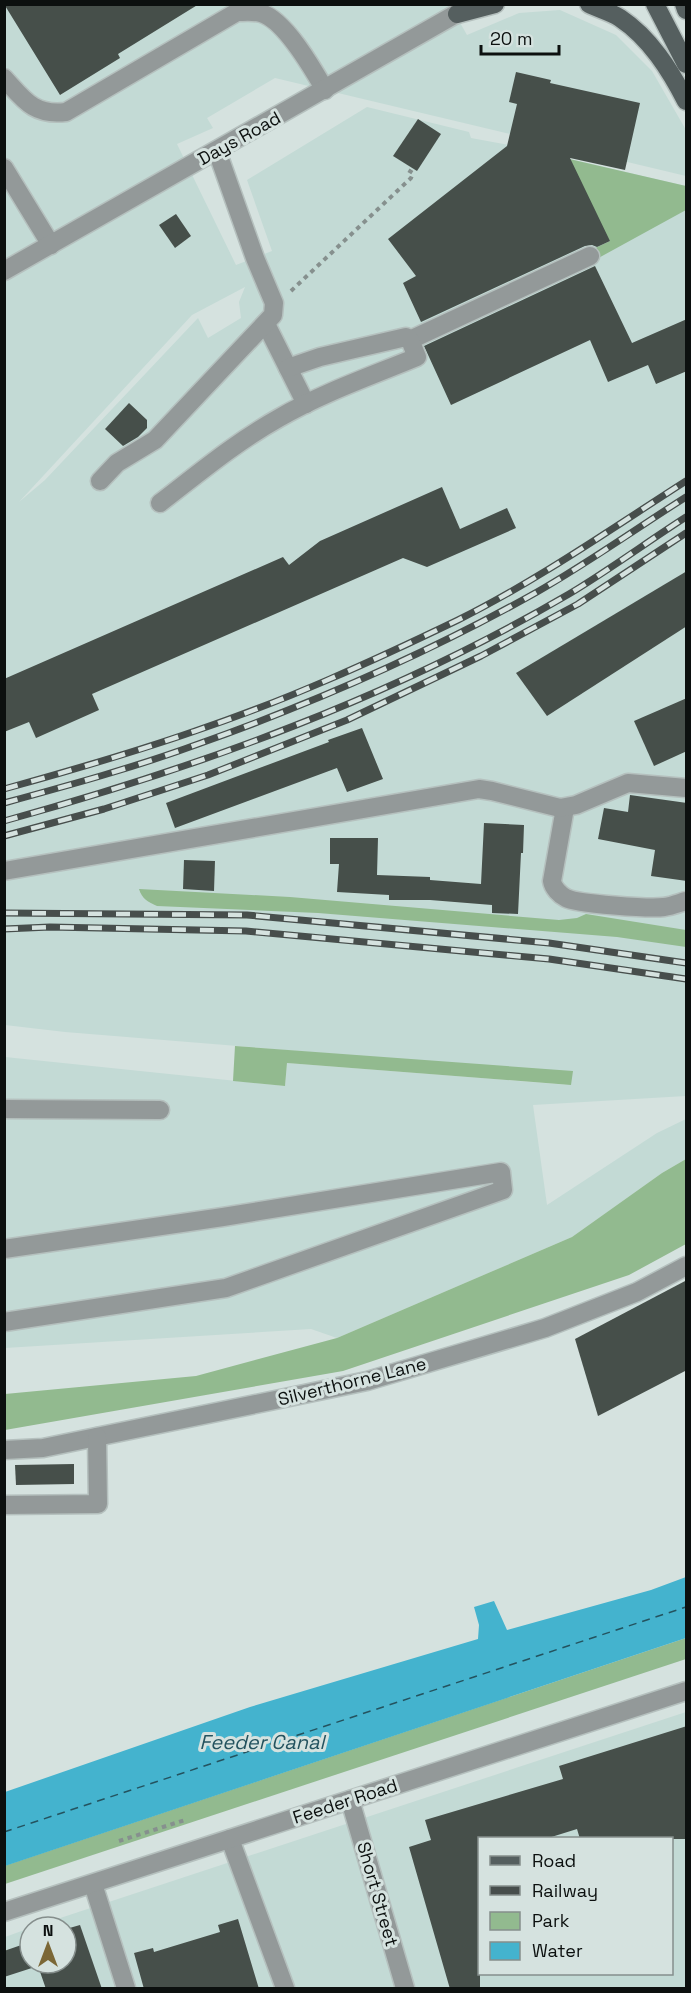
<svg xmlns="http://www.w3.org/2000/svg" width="691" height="1993" font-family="'Space Grotesk',sans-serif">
<rect width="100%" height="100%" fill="#d5e2df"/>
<g fill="#c3dad5" fill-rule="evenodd">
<path d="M 5,5 L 450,5 L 467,35 L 519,13 L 560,10 L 616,35 L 652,71 L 686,130 L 686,176 L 275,78 L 207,118 L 213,128 L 177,144 L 236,265 L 272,251 L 247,180 L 367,107 L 469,132 L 471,138 L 509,145 L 686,186 L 686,1096 L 533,1105 L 547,1205 L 657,1133 L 686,1119 L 686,1159 L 662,1173 L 572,1237 L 337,1338 L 311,1329 L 5,1348 L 5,1057 L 285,1086 L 287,1063 L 570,1085 L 421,1061 L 65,1032 L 5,1025 ZM 245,287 L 239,302 L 241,318 L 208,338 L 198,318 L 45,480 L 19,502 L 192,315 Z"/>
<path d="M 686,1712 L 686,1988 L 5,1988 L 5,1937 L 30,1928 L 30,1963 L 66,1963 L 66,1927 L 33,1927 ZM 480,1838 L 672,1838 L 672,1974 L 480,1974 Z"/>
</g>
<g fill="#92ba8f">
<path d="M 509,145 L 686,186 L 686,210 L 593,261 L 589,251 L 610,241 Z"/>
<path d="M 139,889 L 290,897 L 559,920 L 577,918 L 586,914 L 686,930 L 686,947 L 617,937 L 318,913 L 157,906 C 148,902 142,899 139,889 Z"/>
<path d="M 235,1046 L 573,1071 L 571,1085 L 287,1063 L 285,1086 L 233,1081 Z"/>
<path d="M 686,1159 L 686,1244 L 629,1275 L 343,1371 L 5,1430 L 5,1394 L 196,1376 L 337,1338 L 572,1237 L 662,1173 Z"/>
<path d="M 686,1638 L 686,1659 L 5,1884 L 4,1866 Z"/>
</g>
<path fill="#44b3ce" d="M 686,1577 L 686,1638 L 5,1866 L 5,1792 L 250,1707 L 478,1639 L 479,1625 L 474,1607 L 494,1601 L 507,1630 L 651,1590 Z"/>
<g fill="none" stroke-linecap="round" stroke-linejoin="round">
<path stroke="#24535f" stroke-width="1.5" stroke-dasharray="8 6" stroke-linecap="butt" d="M 4,1832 L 686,1607"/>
</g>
<g fill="#464f4a">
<path d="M 4,4 L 199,4 L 118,54 L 120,58 L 60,95 Z"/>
<path d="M 516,72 L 551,80 L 550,83 L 640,103 L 625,170 L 570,158 L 610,241 L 597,247 L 592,245 L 585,246 L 421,322 L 403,283 L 416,276 L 388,239 L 507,146 L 517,104 L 509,102 Z"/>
<path d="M 418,119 L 441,134 L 417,171 L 393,156 Z"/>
<path d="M 176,214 L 191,236 L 175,248 L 159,225 Z"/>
<path d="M 595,266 L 632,343 L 687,319 L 687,371 L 656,384 L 648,365 L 608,382 L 590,340 L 451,405 L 424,346 Z"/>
<path d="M 129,403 L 147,420 L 147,428 L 138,437 L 123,446 L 105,429 Z"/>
<path d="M 442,487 L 460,529 L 507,508 L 516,528 L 427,567 L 403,558 L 92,694 L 99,710 L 36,738 L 29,722 L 4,732 L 4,679 L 283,557 L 289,565 L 320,541 Z"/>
<path d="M 687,571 L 687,626 L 547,716 L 516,673 Z"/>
<path d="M 687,698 L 687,751 L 654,766 L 634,721 Z"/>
<path d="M 362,728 L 383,779 L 347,792 L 337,768 L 175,828 L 166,803 L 329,742 L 328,740 Z"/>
<path d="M 630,795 L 687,803 L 687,881 L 651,876 L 655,850 L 598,839 L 604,808 L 628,812 Z"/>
<path d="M 484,823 L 524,825 L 523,853 L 521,853 L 518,914 L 492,913 L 492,905 L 430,900 L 389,900 L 389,895 L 337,892 L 339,864 L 330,864 L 330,838 L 378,838 L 377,875 L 430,877 L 430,880 L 481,884 Z"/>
<path d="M 184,860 L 215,861 L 214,891 L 183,889 Z"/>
<path d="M 687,1280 L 687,1370 L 598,1416 L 575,1339 Z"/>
<path d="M 74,1464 L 74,1484 L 16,1485 L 15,1465 Z"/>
<path d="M 687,1726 L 687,1839 L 580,1839 L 577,1829 L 545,1839 L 480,1839 L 480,1989 L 450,1989 L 409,1847 L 431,1840 L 425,1820 L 563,1779 L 559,1766 Z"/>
<path d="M 238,1919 L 259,1989 L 144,1989 L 134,1953 L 153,1948 L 154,1952 L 220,1932 L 218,1925 Z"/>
<path d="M 80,1925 L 102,1989 L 46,1989 L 38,1966 L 4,1977 L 4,1951 L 30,1942 L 30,1963 L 66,1963 L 66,1929 Z"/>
</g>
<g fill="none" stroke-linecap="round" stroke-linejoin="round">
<defs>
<g id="minor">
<path d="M 4,78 C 24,100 34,116 66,112 L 237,12 C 244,12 254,11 261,13 C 285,20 313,69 325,90"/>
<path d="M 4,168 L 51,245"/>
<path d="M 4,271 L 470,6"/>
<path d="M 266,324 L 306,404"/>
<path d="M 410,340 L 590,256"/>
<path d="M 100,481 L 117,463 L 155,440 L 273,315 L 274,303 L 255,258 L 217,151"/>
<path d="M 160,503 C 199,473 236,442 279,418 C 322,393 371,376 417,357 L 410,340 L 406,337 L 320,357 L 288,368"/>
<path d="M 565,808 L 552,881 C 553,888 560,895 566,898 C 577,904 651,909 664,907 C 672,906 679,903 686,901"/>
<path d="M 4,871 L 479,789 L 492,791 L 560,808 L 576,805 L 628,783 L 686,788"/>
<path d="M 4,1109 L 160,1110"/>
<path d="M 4,1249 L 223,1217 L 501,1172 L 503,1190 L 226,1288 L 4,1322"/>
<path d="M 4,1450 L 43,1448 L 367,1381 L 545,1328 L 637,1292 L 686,1266"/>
<path d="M 4,1505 L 98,1504 L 97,1437"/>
<path d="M 350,1800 L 405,1988"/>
<path d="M 230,1839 L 285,1988"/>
<path d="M 93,1884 L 126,1988"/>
<path d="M 4,1912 L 686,1691"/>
</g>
<g id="major">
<path d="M 589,4 C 599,9 611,12 620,18 C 650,38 670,70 686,101"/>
<path d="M 655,4 L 686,64"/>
<path d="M 684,4 L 686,10"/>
<path d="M 457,14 L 495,4"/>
</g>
</defs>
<use href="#minor" stroke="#b5c0be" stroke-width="21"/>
<use href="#major" stroke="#b5c0be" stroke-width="21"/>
<g stroke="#86908e" stroke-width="4" stroke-dasharray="4.5 4.5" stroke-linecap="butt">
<path d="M 291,291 L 411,178 L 413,173 L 408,170"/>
<path d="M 119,1841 L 185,1820"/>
</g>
<use href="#minor" stroke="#939999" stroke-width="18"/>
<use href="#major" stroke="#555f5f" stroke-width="18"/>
<defs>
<g id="rail">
<path d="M 4,789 C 69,771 132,753 195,731 C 285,701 373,661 458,620 C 538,580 611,529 686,481"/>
<path d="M 4,803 C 70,785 136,767 201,743 C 316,702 430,652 537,592 C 588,563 637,528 686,497"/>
<path d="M 4,821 C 200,767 393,697 569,594 C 609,570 647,542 686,517"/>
<path d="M 4,836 L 104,809 L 208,775 L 347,720 L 481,656 L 578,604 L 686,533"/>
<path d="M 4,913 L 247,915 L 549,943 L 686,963"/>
<path d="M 4,929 L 50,927 L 246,931 L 549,959 L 686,979"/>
</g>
</defs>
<use href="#rail" stroke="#474e4c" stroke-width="7"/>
<use href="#rail" stroke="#d5e2df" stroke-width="4.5" stroke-dasharray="14" stroke-linecap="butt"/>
</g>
<g text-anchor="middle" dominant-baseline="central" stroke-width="6" stroke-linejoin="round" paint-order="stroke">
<g font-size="18" fill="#0c100f" stroke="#d5e2df">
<text transform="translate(239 138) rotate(-29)">Days Road</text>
<text transform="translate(352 1381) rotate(-14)">Silverthorne Lane</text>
<text transform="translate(345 1801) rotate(-18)">Feeder Road</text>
<text transform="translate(378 1894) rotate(74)">Short Street</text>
</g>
<g font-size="20" font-style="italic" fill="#24535f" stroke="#d5e2df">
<text x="262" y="1742">Feeder Canal</text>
</g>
</g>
<rect width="691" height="1993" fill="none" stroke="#0c100f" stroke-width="12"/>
<rect x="478" y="1837" width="195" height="138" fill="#d5e2df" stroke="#858e8c" stroke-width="1.5"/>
<rect x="490" y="1856" width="30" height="9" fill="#555f5f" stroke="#858e8c" stroke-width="1.5"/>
<text x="532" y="1867" font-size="18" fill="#0c100f">Road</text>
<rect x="490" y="1886" width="30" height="9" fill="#474e4c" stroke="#858e8c" stroke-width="1.5"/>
<text x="532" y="1897" font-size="18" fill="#0c100f">Railway</text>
<rect x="490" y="1912" width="30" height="18" fill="#92ba8f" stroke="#858e8c" stroke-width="1.5"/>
<text x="532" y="1927" font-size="18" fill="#0c100f">Park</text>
<rect x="490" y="1942" width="30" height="18" fill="#44b3ce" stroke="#858e8c" stroke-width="1.5"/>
<text x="532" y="1957" font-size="18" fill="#0c100f">Water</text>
<g transform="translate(48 1945)"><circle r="28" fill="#d5e2df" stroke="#858e8c" stroke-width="1.5"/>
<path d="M0-4.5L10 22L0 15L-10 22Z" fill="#7b6736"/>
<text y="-9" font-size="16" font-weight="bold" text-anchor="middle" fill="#0c100f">N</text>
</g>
<path d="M481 45v9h78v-9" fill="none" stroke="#0c100f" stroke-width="3"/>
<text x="490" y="45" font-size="18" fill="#0c100f" stroke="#d5e2df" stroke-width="4.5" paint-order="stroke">20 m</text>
</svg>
